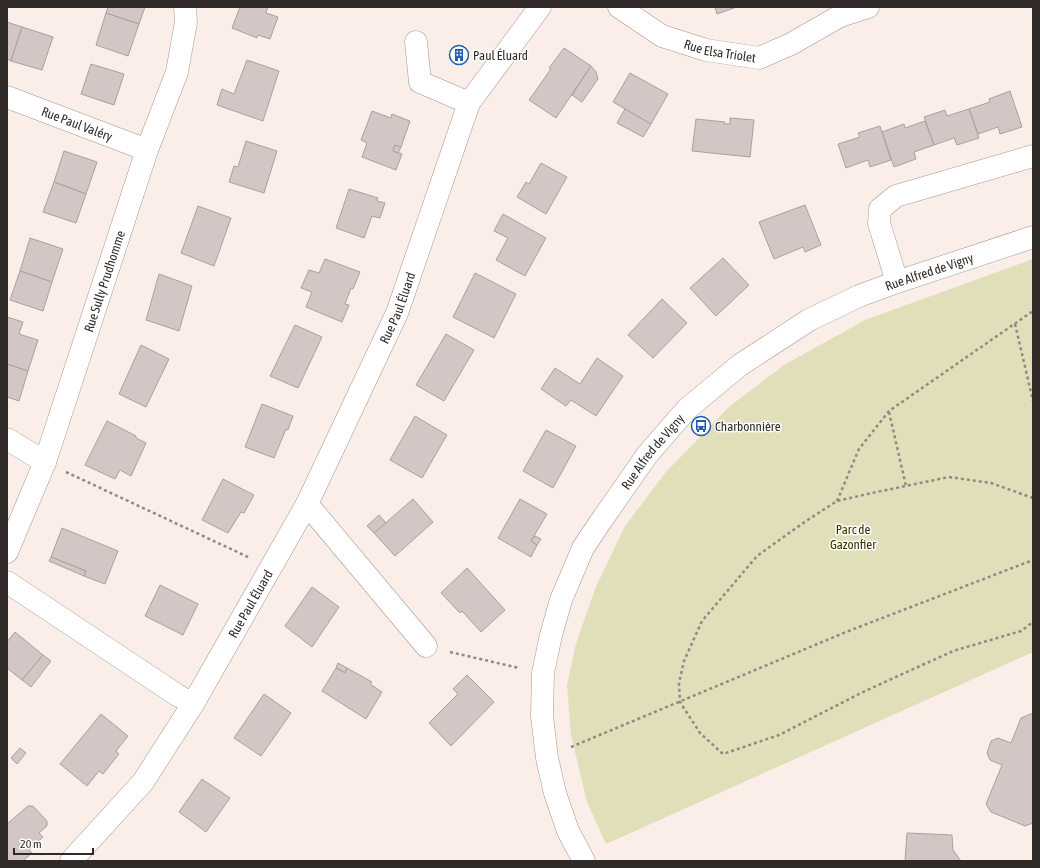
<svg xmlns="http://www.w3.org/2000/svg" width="1040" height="868" font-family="'Asap Condensed',sans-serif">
<rect width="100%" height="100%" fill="#fbede7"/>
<path fill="#e0dfba" d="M 1033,259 L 1033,652 L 606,844 L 587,802 L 571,735 L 567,685 L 576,644 L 595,589 L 625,526 L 666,472 L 730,406 L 784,365 L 865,320 Z"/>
<g fill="#d5c6c6" stroke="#ad9f9f">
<path d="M 108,7 L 145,7 L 139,24 L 106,13 Z"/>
<path d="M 240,7 L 268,7 L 266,13 L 278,17 L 270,39 L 258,35 L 257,38 L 232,28 Z"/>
<path d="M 715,7 L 737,7 L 717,14 Z"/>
<path d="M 106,13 L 139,24 L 128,56 L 96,45 Z"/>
<path d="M 7,22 L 22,27 L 11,61 L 7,59 Z"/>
<path d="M 22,27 L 53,37 L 42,70 L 11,61 Z"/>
<path d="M 454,46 L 469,52 L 465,63 L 450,58 Z"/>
<path d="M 564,48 L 591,66 L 556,118 L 529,100 L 551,69 L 549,68 Z"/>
<path d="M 247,60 L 279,71 L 263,121 L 217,105 L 222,89 L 234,94 Z"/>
<path d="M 91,64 L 124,74 L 114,105 L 81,94 Z"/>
<path d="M 591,66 L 596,72 L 598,79 L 582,102 L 572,95 Z"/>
<path d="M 630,73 L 668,94 L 651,124 L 613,102 Z"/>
<path d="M 1010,91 L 1022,127 L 1000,134 L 998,127 L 978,134 L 969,109 L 990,102 L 989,99 Z"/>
<path d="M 625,109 L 651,124 L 643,137 L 617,123 Z"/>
<path d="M 969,109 L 979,138 L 957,145 L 954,138 L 934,145 L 924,117 L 945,110 L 947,116 Z"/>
<path d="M 372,111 L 391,118 L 392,114 L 410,121 L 401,147 L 395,145 L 393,151 L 402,154 L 396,170 L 362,157 L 367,143 L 361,140 Z"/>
<path d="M 730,118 L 754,120 L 750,157 L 692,151 L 696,119 L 725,122 L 724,124 L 730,124 Z"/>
<path d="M 925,121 L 934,145 L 914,152 L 916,159 L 894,167 L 882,132 L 904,124 L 905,128 Z"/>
<path d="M 880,126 L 891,160 L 870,167 L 868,160 L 846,168 L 838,144 L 860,137 L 858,133 Z"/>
<path d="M 246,141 L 277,151 L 264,193 L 229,182 L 234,166 L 238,167 Z"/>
<path d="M 395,145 L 401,147 L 398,153 L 393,151 Z"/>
<path d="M 64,151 L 97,162 L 86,194 L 54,182 Z"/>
<path d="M 541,163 L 567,177 L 546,214 L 517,197 L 526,182 L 529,184 Z"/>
<path d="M 54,182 L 86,194 L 76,223 L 43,212 Z"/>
<path d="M 349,189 L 378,198 L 377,201 L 385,203 L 380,218 L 372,216 L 364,238 L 336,228 Z"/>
<path d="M 805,205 L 821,245 L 805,252 L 803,247 L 774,259 L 759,222 Z"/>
<path d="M 198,206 L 231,218 L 214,266 L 181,253 Z"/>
<path d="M 503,214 L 546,238 L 525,276 L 496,260 L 508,238 L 494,231 Z"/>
<path d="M 30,238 L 63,249 L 52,282 L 20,271 Z"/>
<path d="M 723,258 L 749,285 L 716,316 L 690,288 Z"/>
<path d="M 325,259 L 360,272 L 353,289 L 351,288 L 345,304 L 349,305 L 342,322 L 306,307 L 312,292 L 301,288 L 309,270 L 319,273 Z"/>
<path d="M 20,271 L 52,282 L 43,311 L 10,300 Z"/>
<path d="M 475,273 L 516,294 L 494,338 L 453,317 Z"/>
<path d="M 159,274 L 192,286 L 179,331 L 146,320 Z"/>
<path d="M 662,299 L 687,323 L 653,358 L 628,335 Z"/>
<path d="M 7,317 L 23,322 L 19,334 L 38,340 L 28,371 L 7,364 Z"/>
<path d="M 295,325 L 322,337 L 298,388 L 270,376 Z"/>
<path d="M 446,334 L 474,350 L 444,401 L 416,385 Z"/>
<path d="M 141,345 L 169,359 L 146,407 L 119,394 Z"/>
<path d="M 597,358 L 623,376 L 596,416 L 571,400 L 566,406 L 541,389 L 555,368 L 580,384 Z"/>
<path d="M 7,364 L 28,371 L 19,401 L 7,397 Z"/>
<path d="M 262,404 L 293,416 L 288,430 L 286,429 L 274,458 L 245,447 Z"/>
<path d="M 415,416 L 447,435 L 422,478 L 390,460 Z"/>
<path d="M 107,421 L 136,436 L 136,438 L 146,443 L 131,476 L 120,470 L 115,479 L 85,465 Z"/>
<path d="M 546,430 L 576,446 L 553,488 L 523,471 Z"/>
<path d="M 223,479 L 254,495 L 244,513 L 241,512 L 228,533 L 202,520 Z"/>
<path d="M 413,499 L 433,522 L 395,556 L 374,533 Z"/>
<path d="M 520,499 L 547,514 L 531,541 L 537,545 L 531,557 L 498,538 Z"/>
<path d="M 379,515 L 386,523 L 374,533 L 367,526 Z"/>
<path d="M 62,528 L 118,551 L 105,584 L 84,576 L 86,571 L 51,557 Z"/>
<path d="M 535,536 L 541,539 L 537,545 L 531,541 Z"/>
<path d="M 51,557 L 86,571 L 84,576 L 49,561 Z"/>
<path d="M 467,568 L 505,610 L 481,632 L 462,611 L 460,613 L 441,593 Z"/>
<path d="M 160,585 L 198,604 L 183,635 L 145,616 Z"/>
<path d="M 312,587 L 339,607 L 312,647 L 285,626 Z"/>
<path d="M 15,632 L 43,655 L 22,680 L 7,668 L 7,642 Z"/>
<path d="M 43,655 L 51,661 L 31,687 L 22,680 Z"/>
<path d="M 338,663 L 347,668 L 345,673 L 336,668 Z"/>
<path d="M 336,668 L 345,673 L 347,668 L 372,682 L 370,684 L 382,692 L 366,719 L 322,691 Z"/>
<path d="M 467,675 L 494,702 L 451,746 L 429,723 L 458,694 L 453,689 Z"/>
<path d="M 264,694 L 291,713 L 261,756 L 234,738 Z"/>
<path d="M 1033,713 L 1033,823 L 1025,826 L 991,812 L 986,804 L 1002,765 L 990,760 L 987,753 L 991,741 L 998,738 L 1011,743 L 1021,718 Z"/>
<path d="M 101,714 L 128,736 L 116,751 L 119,754 L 103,774 L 99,771 L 87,786 L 60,764 Z"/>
<path d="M 20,748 L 26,753 L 17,764 L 11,758 Z"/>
<path d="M 202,779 L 230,798 L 206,832 L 179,812 Z"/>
<path d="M 28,806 L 33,806 L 47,821 L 47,826 L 39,833 L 43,837 L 29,850 L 32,853 L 23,861 L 7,861 L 7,824 Z"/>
<path d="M 907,833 L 952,835 L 953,850 L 961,861 L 905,861 Z"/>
</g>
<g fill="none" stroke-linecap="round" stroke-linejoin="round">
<defs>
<g id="minor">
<path id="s1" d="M 619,7 L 662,36 L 706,50 L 759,58 L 791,44 L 840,16 L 868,7"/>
<path d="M 416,42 L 420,82 L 469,103"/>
<path id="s2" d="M 7,97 L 147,150"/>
<path d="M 897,282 L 879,223 L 880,209 L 896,196 L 1033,156"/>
<path d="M 7,439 L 45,462"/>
<path d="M 307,504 L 426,646"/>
<path id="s3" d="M 7,552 L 45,462 L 147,150 L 177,72 L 186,22 L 185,7"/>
<path d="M 7,582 L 177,695 L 193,704"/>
<path id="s4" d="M 71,861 L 143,782 L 193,704 L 307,504 L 397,313 L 469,103 L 540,7"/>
<path id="s5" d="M 584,861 L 568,831 L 555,793 L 547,758 L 542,716 L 543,673 L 551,635 L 561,600 L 583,548 L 599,524 L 647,455 L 687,409 L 740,365 L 809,320 L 859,296 L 897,282 L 1033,237"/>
</g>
</defs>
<use href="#minor" stroke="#a39791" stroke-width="23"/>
<g stroke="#928985" stroke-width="2.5" stroke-dasharray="3 3" stroke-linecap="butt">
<path d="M 1015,324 L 1033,401"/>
<path d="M 889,412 L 906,486"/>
<path d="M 66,472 L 248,557"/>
<path d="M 1033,498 L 991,483 L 949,477 L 872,493 L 837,501 L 806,521 L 757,556 L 702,621 L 684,661 L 679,683 L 680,702 L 700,733 L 723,754 L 779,735 L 861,693 L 953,651 L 1021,631 L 1033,622"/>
<path d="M 837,501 L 859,449 L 889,411 L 1033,311"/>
<path d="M 450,652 L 519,668"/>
<path d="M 571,747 L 846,632 L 1033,560"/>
</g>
<use href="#minor" stroke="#fff" stroke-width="22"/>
</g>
<defs>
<symbol id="building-ring" viewBox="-11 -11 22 22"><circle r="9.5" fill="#fdfdfd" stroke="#215eb0" stroke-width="1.5"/><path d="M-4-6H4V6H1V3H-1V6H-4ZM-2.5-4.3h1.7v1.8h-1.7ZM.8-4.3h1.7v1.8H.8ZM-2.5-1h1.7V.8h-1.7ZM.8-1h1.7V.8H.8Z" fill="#215eb0"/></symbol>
<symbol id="bus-ring" viewBox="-11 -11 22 22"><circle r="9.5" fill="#fdfdfd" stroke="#215eb0" stroke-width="1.5"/><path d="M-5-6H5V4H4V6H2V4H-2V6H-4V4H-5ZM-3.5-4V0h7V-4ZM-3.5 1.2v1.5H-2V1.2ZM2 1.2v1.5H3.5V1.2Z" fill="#215eb0"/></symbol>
</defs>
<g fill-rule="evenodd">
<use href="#building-ring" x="448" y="44" width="22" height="22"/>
<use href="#bus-ring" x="690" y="415" width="22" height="22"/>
</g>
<g text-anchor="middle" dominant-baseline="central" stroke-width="3" stroke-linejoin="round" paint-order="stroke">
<g font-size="13" fill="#302b29" stroke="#fdfdfd">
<text stroke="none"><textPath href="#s1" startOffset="112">Rue Elsa Triolet</textPath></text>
<text stroke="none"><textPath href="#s2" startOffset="75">Rue Paul Valéry</textPath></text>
<text stroke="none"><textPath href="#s5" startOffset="782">Rue Alfred de Vigny</textPath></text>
<text stroke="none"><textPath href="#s3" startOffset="288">Rue Sully Prudhomme</textPath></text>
<text stroke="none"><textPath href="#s4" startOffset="646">Rue Paul Éluard</textPath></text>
<text stroke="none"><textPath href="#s5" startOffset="446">Rue Alfred de Vigny</textPath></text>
<text stroke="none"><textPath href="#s4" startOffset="315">Rue Paul Éluard</textPath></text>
</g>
<g font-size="13" fill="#302b29" stroke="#fdfdfd" text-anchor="start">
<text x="473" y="55">Paul Éluard</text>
<text x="715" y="426">Charbonnière</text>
</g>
<g font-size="13" fill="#383402" stroke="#fdfdfd">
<text x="853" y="529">Parc de<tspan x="853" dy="15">Gazonfier</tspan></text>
</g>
</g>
<rect width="1040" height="868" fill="none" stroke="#302b29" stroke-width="16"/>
<path d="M14 848v6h79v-6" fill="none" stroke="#302b29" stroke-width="2"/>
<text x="20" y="848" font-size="12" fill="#302b29" stroke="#fdfdfd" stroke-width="3" paint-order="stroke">20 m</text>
</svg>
